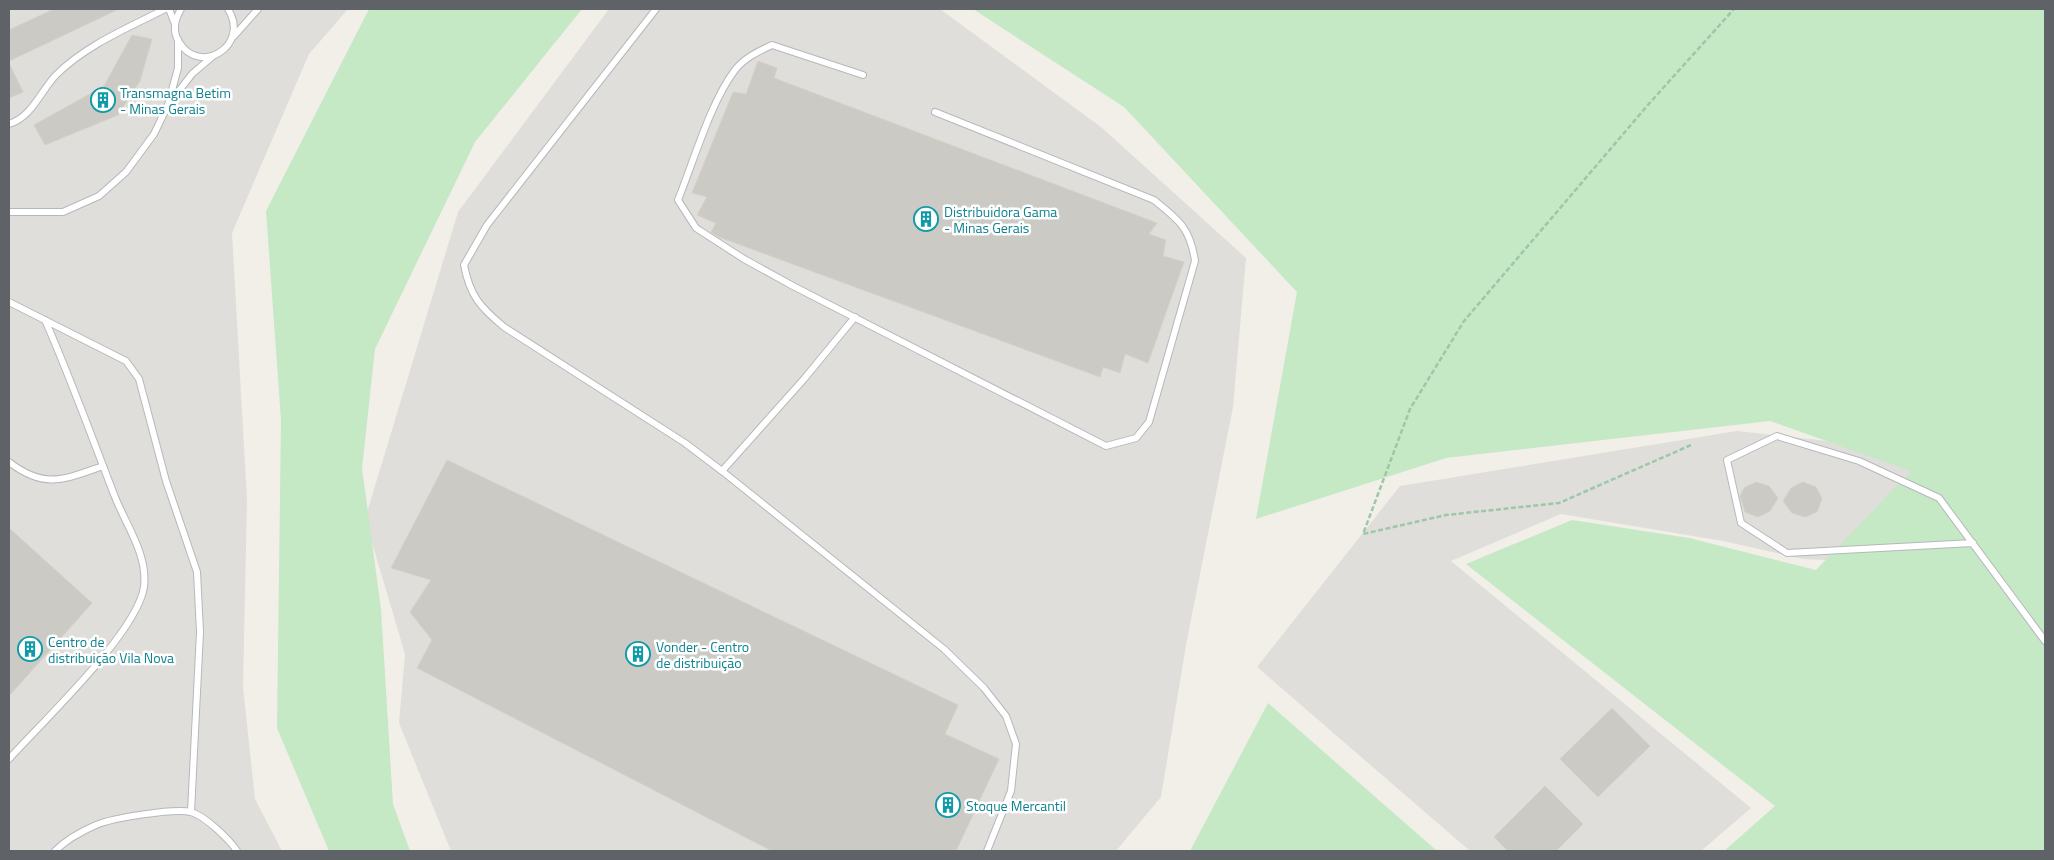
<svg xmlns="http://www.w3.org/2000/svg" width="2054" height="860" font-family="'Titillium Web',sans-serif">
<rect width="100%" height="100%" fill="#f1efe8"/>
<g fill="#e0deda">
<path d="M 9,9 L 348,9 L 309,54 L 232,233 L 247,500 L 243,687 L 255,799 L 282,851 L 9,851 Z"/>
<path d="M 609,9 L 940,9 L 1101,127 L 1246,258 L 1233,407 L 1186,645 L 1161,797 L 1116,851 L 451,851 L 399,723 L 405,654 L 365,519 L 458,212 Z"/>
<path d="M 1737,431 L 1907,450 L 1983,525 L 1908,564 L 1804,559 L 1723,541 L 1561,514 L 1451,561 L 1751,808 L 1701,851 L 1470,851 L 1257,667 L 1400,486 Z"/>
</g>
<g fill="#c5e8c5">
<path d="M 369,9 L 582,9 L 475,142 L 375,349 L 362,468 L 381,609 L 393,804 L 410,851 L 329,851 L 277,728 L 281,420 L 266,211 Z"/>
<path d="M 973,9 L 2045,9 L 2045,851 L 1724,851 L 1775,806 L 1466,564 L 1572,520 L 1689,538 L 1816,570 L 1911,471 L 1770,421 L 1446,458 L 1256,519 L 1297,292 L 1124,107 Z"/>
<path d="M 1268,703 L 1437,851 L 1190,851 Z"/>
</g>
<g fill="#cccac5" stroke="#d6d1c6">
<path d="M 54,9 L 119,9 L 9,61 L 9,30 Z"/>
<path d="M 132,35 L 152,39 L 140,81 L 118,115 L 45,145 L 34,125 L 104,86 Z"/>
<path d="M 758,61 L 777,68 L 774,78 L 1157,223 L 1149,234 L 1166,240 L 1163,256 L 1184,262 L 1148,363 L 1125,354 L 1120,373 L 1103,367 L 1100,377 L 719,237 L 711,232 L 716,223 L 697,215 L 707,197 L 692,193 L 733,92 L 746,94 Z"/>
<path d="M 9,63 L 23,92 L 9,98 Z"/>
<path d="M 447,460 L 958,705 L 945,734 L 999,759 L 956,851 L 772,851 L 417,668 L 432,640 L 410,612 L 431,580 L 391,568 Z"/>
<path d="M 1756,482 L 1769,486 L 1778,498 L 1770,511 L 1758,517 L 1745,512 L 1740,496 L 1744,488 Z"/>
<path d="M 1803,482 L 1816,487 L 1822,499 L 1817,512 L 1805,517 L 1792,513 L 1783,501 L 1791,488 Z"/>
<path d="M 9,528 L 92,603 L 9,696 Z"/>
<path d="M 1612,708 L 1650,746 L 1598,797 L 1560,759 Z"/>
<path d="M 1545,786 L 1583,824 L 1556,851 L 1508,851 L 1494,837 Z"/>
</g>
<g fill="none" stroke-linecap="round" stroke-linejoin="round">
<defs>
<g id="service">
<path d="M 169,9 L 175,24"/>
<path d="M 181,9 C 175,19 172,31 179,42 C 200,77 251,45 228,9"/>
<path d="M 656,9 L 487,225 L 464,265 C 470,296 480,307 504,327 L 685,443 L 722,471 L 804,379 L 855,317"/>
<path d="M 234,36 L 258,9"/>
<path d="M 178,40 L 178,68 L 168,105 L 192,74 L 213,56"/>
<path d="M 863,75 L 772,45 C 759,51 744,58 735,70 C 711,101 693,163 678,200 L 696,228 L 744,259 L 793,286 L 1106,446 L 1136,438 L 1149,422 L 1195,261 C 1190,228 1179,220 1154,200 L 935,112"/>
<path d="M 9,124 C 32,117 40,92 56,75 C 86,45 128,28 165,9"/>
<path d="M 9,212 L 63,212 L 99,196 L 126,172 L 154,134 L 168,105"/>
<path d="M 9,302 L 126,361 L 139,379 L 166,481 L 197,572 L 200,632 L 191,812"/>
<path d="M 9,462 C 45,490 65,479 103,466"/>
<path d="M 722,471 L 944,649 L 984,688 L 1006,716 L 1016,744 L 1011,791 L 987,851"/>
<path d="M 1973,543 L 1787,553 L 1741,523 L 1727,460 L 1777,436 L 1859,461 L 1939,498 L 2045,641"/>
<path d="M 9,759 C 42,722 137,633 144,587 C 148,555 126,525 115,497 C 92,438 71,379 45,320"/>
<path d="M 55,851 C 66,840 82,831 96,825 C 112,818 174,808 191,812 C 205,816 229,839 237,851"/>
</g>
</defs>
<use href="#service" stroke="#b5b8bc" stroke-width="8"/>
<path stroke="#9cc7a9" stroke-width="2.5" stroke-dasharray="5 2.5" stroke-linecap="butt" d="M 1691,445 L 1559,503 L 1446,515 L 1363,534 L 1410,409 L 1464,321 L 1647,106 L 1734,9"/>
<use href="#service" stroke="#fff" stroke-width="6"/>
</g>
<defs>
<symbol id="building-ring" viewBox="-11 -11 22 22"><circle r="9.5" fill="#fff" stroke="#0f9aa8" stroke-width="1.5"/><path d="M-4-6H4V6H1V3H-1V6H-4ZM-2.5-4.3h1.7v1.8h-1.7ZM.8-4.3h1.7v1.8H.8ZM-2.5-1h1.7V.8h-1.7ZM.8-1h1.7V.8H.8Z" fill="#0f9aa8"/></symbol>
</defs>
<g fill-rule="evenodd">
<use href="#building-ring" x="89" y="86" width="28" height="28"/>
<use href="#building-ring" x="912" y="205" width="28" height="28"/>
<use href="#building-ring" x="16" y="635" width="28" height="28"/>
<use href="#building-ring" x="624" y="640" width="28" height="28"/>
<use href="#building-ring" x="934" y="791" width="28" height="28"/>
</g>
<g text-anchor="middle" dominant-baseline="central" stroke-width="5" stroke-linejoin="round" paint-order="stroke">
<g font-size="14" fill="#0d838f" stroke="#fff" text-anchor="start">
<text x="120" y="92">Transmagna Betim<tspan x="120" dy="16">- Minas Gerais</tspan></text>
<text x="944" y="211">Distribuidora Gama<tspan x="944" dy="16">- Minas Gerais</tspan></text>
<text x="48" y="641">Centro de<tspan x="48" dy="16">distribuição Vila Nova</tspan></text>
<text x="656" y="646">Vonder - Centro<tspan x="656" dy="16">de distribuição</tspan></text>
<text x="966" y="805">Stoque Mercantil</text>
</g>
</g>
<rect width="2054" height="860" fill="none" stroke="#5f6368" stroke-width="20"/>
</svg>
